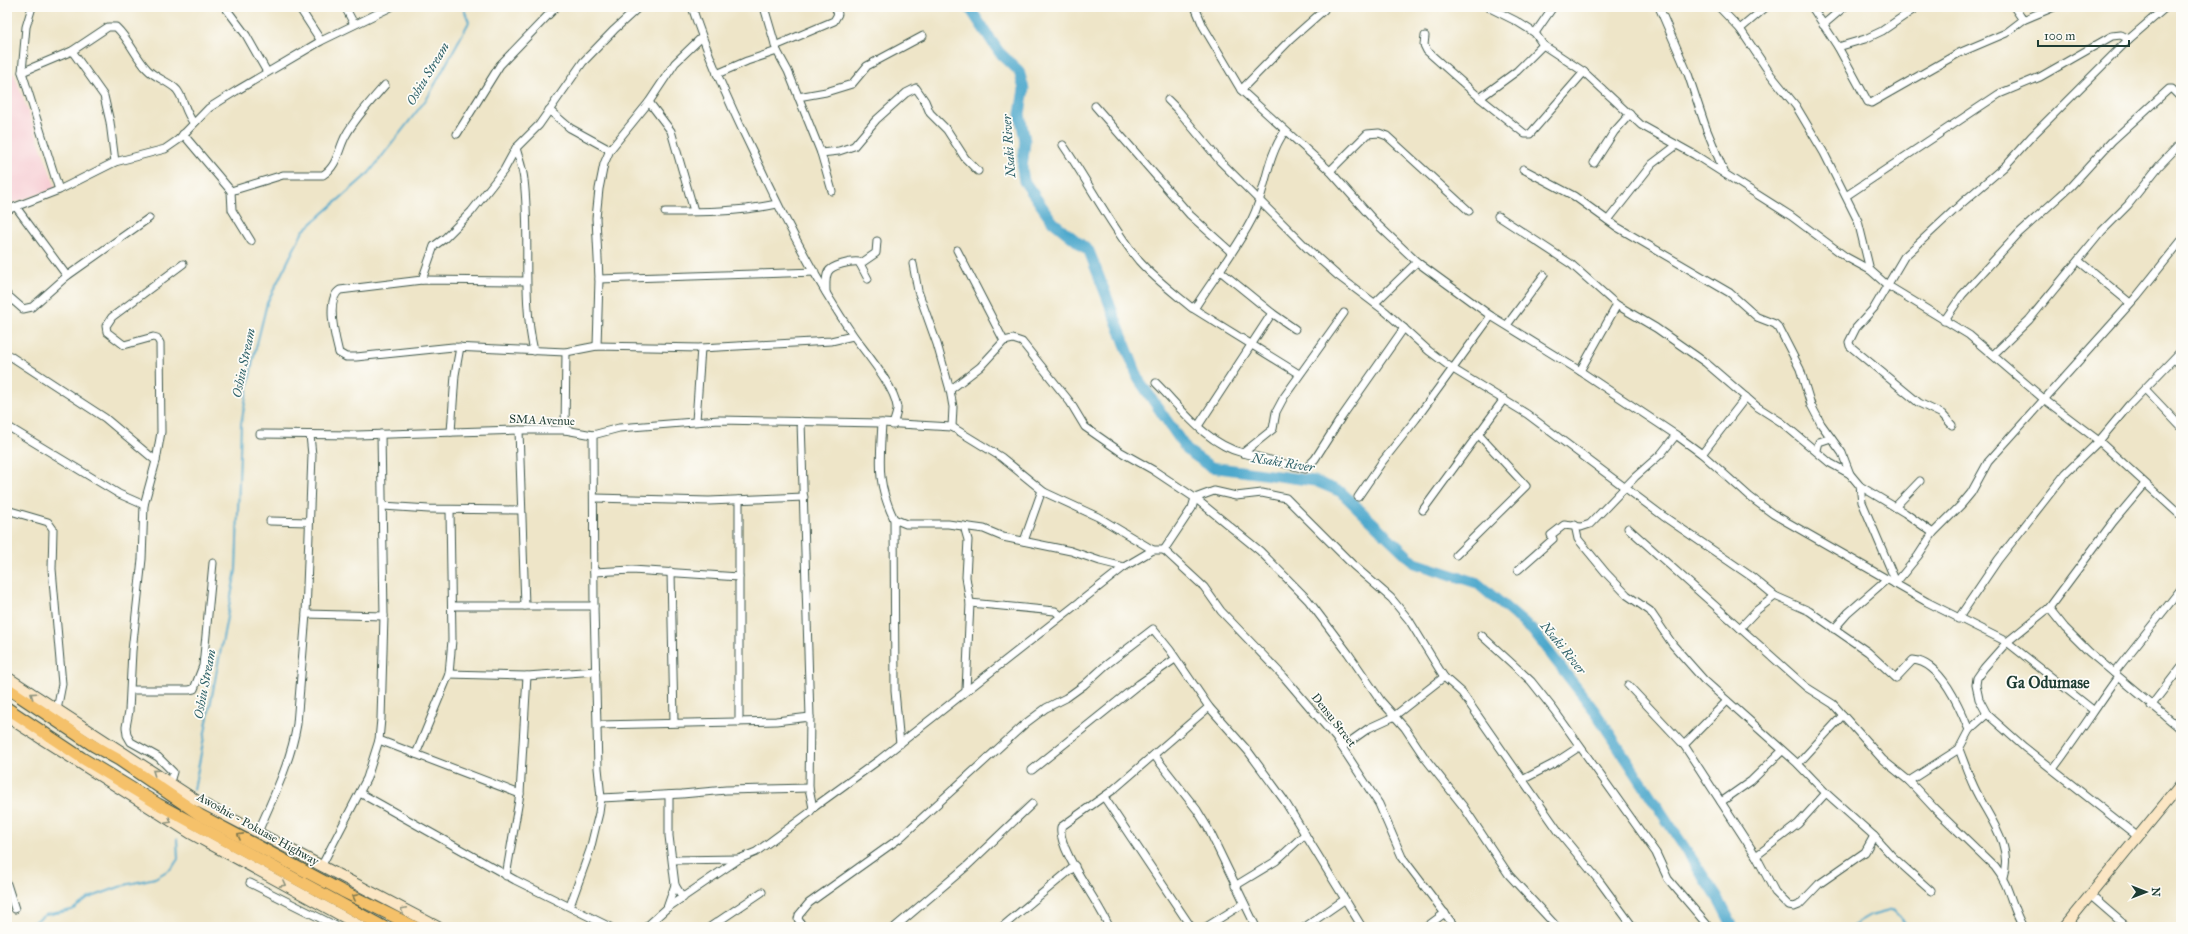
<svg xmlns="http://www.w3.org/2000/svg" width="2188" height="934" font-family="'IM FELL Great Primer',serif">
<rect width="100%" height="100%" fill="#fdfcf7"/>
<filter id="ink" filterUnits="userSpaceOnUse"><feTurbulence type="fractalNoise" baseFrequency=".025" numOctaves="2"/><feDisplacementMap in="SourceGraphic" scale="8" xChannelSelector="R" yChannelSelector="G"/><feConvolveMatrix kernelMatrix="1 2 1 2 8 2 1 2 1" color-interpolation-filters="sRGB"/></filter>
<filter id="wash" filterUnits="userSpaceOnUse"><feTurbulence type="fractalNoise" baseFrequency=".012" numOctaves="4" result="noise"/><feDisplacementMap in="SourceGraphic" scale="16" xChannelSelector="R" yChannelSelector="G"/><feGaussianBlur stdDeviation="0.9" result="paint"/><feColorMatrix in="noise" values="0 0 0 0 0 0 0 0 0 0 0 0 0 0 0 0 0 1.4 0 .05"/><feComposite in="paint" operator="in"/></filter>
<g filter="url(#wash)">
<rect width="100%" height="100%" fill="#eee5c8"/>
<path fill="#f7cfd5" d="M 14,73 L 56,188 L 7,205 L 7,75 Z"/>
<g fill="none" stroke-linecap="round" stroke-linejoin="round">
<g stroke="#4ea8cc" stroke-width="2">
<path d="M 194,790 L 236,570 L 241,424 L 253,360 L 267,303 L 303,231 L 369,173 L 428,97 L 469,22 L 463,7"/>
<path d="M 26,927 L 45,915 L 72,910 L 89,898 L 125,885 L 155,878 L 172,868 L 178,859 L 177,839"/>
<path d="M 1851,927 L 1870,916 L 1893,910 L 1909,927"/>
</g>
<path stroke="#4ea8cc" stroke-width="11" d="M 969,7 L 999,52 L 1019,71 L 1024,89 L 1020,114 L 1025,141 L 1022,169 L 1024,181 L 1053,222 L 1089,251 L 1139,380 L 1187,450 L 1211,467 L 1315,481 L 1341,492 L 1415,563 L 1477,583 L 1532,630 L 1594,710 L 1719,900 L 1733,927"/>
</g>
</g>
<g filter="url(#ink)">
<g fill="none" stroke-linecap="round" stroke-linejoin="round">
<defs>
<g id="street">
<path d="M 32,7 L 26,27 L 22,72 L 59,190"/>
<path d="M 225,7 L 246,35 L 267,72"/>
<path d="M 299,7 L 321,41"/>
<path d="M 345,7 L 354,24"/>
<path d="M 692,7 C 708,57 730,105 753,152 C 782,215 814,278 853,335 C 865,352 895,387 897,407 C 898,412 894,420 893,425"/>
<path d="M 764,7 L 777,51 L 788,71 L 821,153 L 832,191"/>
<path d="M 1195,7 L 1203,26 L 1241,90 L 1330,171 L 1378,225 L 1417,262 L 1491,316 L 1580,371 L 1676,435 L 1702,454 L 1750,497 L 1773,514 L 1927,602 L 2007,642 L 2093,710"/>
<path d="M 1488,7 L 1516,21 L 1535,33 L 1543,45 L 1584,72 L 1641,125 L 1695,155 L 1791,216 L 1846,257 L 1870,270 L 1887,285 L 1969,335 L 2045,400 L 2099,441 L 2181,516"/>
<path d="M 1659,7 L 1688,74 L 1706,128 L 1725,174"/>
<path d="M 1719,7 L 1740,29 L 1771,75 L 1796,106 L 1824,153 L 1858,221 L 1870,270"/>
<path d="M 1812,7 L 1838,47 L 1868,102 L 1871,103 L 1959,53 L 2006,33 L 2023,20 L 2054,7"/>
<path d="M 2014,7 L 2023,20"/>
<path d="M 1823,25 L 1844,7"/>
<path d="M 1740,29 L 1766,7"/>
<path d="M 1535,33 L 1553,7"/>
<path d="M 1425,36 L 1424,45 L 1427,51 L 1480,98 L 1517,71 L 1543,45"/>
<path d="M 775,46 L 834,21 L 838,14 L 835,7"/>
<path d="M 1838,47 L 1865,39 L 1882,31 L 1917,7"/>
<path d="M 72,51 L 104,96 L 110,122 L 115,162"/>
<path d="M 22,72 L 72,51 L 108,27 L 116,27 C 129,39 135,56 147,69 C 155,78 170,82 177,90 C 184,99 185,112 193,122"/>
<path d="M 717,74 L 747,61 L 777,51"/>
<path d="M 1241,90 L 1290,40 L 1324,10"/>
<path d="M 798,97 L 826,92 L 852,84 L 867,66 L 923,36"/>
<path d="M 1480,98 L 1525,134 L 1530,134 L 1584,72"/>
<path d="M 1168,100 L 1177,109 L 1220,161 L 1309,250 L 1337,275 L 1386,312 L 1429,351 L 1453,369 L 1527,414 L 1663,516 L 1752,577 L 1775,596 L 1809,611 L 1868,652 L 1896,678 L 1913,660 C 1941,662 1960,708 1969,730"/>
<path d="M 649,102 L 671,131 L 694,211"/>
<path d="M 1095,106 L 1190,215 L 1231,252"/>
<path d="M 549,110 L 570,128 L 610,150"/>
<path d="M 1285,131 C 1265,160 1267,189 1252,219 C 1236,250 1213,279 1194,309 L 1299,374"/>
<path d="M 183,134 L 231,191 L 232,210 L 251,241"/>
<path d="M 457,134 L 500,65 L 556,7"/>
<path d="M 1063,145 C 1089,183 1110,225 1139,261 C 1155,279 1174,293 1192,308 L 1196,305"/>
<path d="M 516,148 C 519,159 523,169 524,180 C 531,237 521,295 534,351"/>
<path d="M 821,153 L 839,151 L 854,146 L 876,120 L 906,93 L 916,88 L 925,101 L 930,113 L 947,130 L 965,158 L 978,171"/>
<path d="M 1594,163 L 1614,132 L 1630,114"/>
<path d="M 1523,169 L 1574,196 L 1617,227 L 1730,293 L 1757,317 L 1775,324 L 1779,328 L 1800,369 L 1811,405 L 1821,424 L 1842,453 L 1850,474"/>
<path d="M 1330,171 L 1367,134 L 1379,133 L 1387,136 L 1469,211"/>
<path d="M 231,191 L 283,175 L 323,175 C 338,166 338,149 346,135 C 356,117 371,101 385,85"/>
<path d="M 1846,196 L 1999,94 L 2040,77 L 2112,36 L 2121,35 L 2129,39"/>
<path d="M 16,207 L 67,276"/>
<path d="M 7,210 L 59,190 L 115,162 L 165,149 L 178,140 L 209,108 L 236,91 L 321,41 L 391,7"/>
<path d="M 665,212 C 702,212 740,212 777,204"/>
<path d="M 1498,216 L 1571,264 L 1617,305 L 1656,328 L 1706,363 L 1756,406 L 1781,422 L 1830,463 L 1850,474 L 1860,486 L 1905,513 L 1933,533"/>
<path d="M 1608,220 L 1652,164 L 1677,145"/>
<path d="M 957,250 L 1004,341"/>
<path d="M 2079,261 L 2130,303"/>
<path d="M 860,264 L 876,253 L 877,241"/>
<path d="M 1219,270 L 1272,313 L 1295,329"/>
<path d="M 599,279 L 815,272"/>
<path d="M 422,280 L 434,246 L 445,238 L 471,212 L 504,170 L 516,148 L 539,125 L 583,62 L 614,30 L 639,7"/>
<path d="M 526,281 L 422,280 L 340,290 C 325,299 335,337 339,353 L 346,357 L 356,357 L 453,347 L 566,352 L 597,346 L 701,348 L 831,341 L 853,336"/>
<path d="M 826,292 C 826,286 825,278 828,272 C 832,265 851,261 859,262 L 868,279"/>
<path d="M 7,295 L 23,309 L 32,307 L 67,276 L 149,218"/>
<path d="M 1375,303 L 1417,262"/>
<path d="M 1944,321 L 1962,295 L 2019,233 L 2071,186 L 2112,141 L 2169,89 L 2172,89 L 2181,98"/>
<path d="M 1507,325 L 1544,275"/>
<path d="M 597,346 L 599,279 L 596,218 L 599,189 L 604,164 L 610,150 L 649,102 L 675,63 L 702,37"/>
<path d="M 7,354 L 105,418 L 156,461 L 144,505 L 142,559 L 132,651 L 129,711 L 126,727 L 127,735 L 131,742 L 158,757 L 173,772 L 170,782"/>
<path d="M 1993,355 L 2029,320 L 2102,231 L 2128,205 L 2159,166 L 2181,143"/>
<path d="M 2174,359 L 2181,365"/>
<path d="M 1580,371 L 1617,305"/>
<path d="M 1156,383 C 1181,408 1206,444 1243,453 L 1273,429 L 1276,412 L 1284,397 L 1344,313"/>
<path d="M 2145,389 L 2181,427"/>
<path d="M 950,390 L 980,367 L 1004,341 L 1013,339 L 1022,342 L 1070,402 L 1085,427 L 1121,452 L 1153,470 L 1195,498 L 1192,508 L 1164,550"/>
<path d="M 696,421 L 701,348"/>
<path d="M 801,421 L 810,717 L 809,788 L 813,808"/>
<path d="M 882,423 C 880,462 876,482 894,519 L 906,524 L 948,524 L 984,529 L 1003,537 L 1071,551 L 1100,561 L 1124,567 L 1153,550 L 1164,550"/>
<path d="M 1952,425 L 1942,414 L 1919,403 L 1850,346 L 1849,342 L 1856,328 L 1874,308 L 1904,257 L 1962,203 L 2005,166 L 2031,137 L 2129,39 L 2166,7"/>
<path d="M 7,426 L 119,494 L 144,505"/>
<path d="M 1198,426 L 1272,313"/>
<path d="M 952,427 L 1001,457 L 1044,492"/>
<path d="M 519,430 L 525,606"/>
<path d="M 565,430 L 566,352"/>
<path d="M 451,432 L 455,375 L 460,347"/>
<path d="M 260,434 L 357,435 L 519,430 L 565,430 L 593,435 L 619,428 L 719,420 L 882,423 L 952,427 L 953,407 L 950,390 L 937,344 L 918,291 L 913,264"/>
<path d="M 1817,450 L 1819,442 L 1831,438"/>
<path d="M 1243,453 L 1305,469 L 1315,459 L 1341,418 L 1404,328"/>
<path d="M 1702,454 L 1746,397"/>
<path d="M 156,461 L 161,432 L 160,343 L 157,338 L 153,337 L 124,345 L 107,332 L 106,326 L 112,317 L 183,264"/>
<path d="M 1860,486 L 1862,502 L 1896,582"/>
<path d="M 1358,497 L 1382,462 L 1416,419 L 1491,316"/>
<path d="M 595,498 L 709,501 L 804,497"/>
<path d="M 1195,498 L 1214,491 L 1236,496 L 1262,493 L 1286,498 L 1353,565 L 1391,598 L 1409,620 L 1444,677 L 1462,693 L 1559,832 L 1600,882 L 1633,927"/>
<path d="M 1195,498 L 1260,551 L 1308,600 L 1348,653 L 1381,701 L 1405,728 L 1425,758 L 1463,806 L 1509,875 L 1557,927"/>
<path d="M 383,506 L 429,509 L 521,510"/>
<path d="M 1895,507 L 1920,481"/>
<path d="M 7,510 L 48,522 L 53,529 L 52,569 L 62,684 L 57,710"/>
<path d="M 1423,510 L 1504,399"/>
<path d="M 894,519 L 895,691 L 900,744"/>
<path d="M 270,521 L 309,522"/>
<path d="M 1575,525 L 1578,539 L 1606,573 L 1627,595 L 1650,611 L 1673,645 L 1704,680 L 1798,764 L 1826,793 L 1874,836 L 1892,856 L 1931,891"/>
<path d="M 964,526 L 968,540 L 966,577 L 970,603 L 966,690"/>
<path d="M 1628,528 L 1806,687 L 1833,704 L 1883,760 L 1909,781 L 1934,808 L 1995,867 C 2010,885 2011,907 2023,927"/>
<path d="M 1024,541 L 1041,493 L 1044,492 L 1098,517 L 1153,550"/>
<path d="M 1164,550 L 1204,587 L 1221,611 L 1284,677 L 1336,738 L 1379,804 L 1402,857 L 1455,927"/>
<path d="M 1456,555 L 1526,486 L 1478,434"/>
<path d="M 1518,570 L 1553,539 L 1551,535 L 1564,525 L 1581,527 L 1590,524 L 1635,477 L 1661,454 L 1676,435"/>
<path d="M 594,572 L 632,570 L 739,577"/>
<path d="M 671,572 L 674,722"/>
<path d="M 1895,584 L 1918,556 L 1933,533 L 1961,505 L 1971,493 L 1988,462 L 2137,296 L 2181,241"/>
<path d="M 970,603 L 1055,611 L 1061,616"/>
<path d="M 452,606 L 594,606"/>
<path d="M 2049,608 L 2065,628 L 2089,652 L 2181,729"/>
<path d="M 306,614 L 384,616"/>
<path d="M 1958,619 L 1998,560 L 2066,473 L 2099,441 L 2129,405 L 2181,351"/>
<path d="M 1740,628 L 1757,610 L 1775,596"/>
<path d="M 1834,629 L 1848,613 L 1887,579"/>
<path d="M 1481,635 L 1531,681 L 1554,710 L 1656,853 L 1668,879 L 1709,927"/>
<path d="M 2114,673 L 2181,589"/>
<path d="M 449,674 L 527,676 L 596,671"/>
<path d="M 1628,685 L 1684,745 L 1756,856 L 1775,892 L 1789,906 L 1794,907 L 1799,905 L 1819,884 L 1865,852 L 1874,836"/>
<path d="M 131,690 L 189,690 L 194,689 L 203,666 L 213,563"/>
<path d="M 2151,706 L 2181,667"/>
<path d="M 739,722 L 739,500"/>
<path d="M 598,725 L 776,721 L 810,717"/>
<path d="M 379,740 L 520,794"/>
<path d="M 1684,745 L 1727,701"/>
<path d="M 1342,747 L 1369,728 L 1393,717 L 1444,677"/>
<path d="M 1959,749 C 1964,762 1968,774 1974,787 C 1987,816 2014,844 2003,877"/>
<path d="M 416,754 L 449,674 L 452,640 L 450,510"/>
<path d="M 1154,755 L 1197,810 L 1208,828 L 1256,927"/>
<path d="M 1798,764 L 1843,715"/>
<path d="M 2053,769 C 2076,739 2096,707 2118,677"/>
<path d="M 1032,770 L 1139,684 L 1175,659"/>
<path d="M 1522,780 L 1553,764 L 1579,747"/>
<path d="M 1909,781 L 1959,749 L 1969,730 L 1987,714"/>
<path d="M 360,793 L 515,880 L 610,927"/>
<path d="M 669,795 L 669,836 L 675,885 L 683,898"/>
<path d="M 1104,797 L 1191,927"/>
<path d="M 601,798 L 682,794 L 726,790 L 809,788"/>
<path d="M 1721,802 L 1751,781 L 1782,751"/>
<path d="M 258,832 C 273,798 291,761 297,724 L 306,614 L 312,455 L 310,435"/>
<path d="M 2137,836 L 2024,747 L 1987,714 L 1979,699 L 1976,685 L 1977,678 L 1984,668 L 2007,642 L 2049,608 L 2113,522 L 2145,484"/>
<path d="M 1756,856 L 1798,824 L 1826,793"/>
<path d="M 673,860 L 739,859"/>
<path d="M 322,865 L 367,778 L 379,740 L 381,719 L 384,616 L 381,434"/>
<path d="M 506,876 L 520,794 L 527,676"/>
<path d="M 250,883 L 338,927"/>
<path d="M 7,884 L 15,909"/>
<path d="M 1235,886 L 1276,861 L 1305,834"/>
<path d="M 2090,895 L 2127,927"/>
<path d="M 570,906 L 590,850 L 599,813 L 601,798 L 598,768 L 594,606 L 593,435"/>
<path d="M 667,908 L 675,885"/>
<path d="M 646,927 L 667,908 L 739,859 L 756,852 L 809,813 L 813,808 L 879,760 L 1124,567"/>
<path d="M 710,927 L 762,892"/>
<path d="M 803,927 L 798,919 L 799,915 L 809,903 L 900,838 L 1026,723 L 1046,708 L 1066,698 L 1084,685 L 1106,665 L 1153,629 L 1170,650 L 1209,707 L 1248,751 L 1284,800 L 1362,927"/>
<path d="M 895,927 L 967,866 L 1032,804"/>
<path d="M 1002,927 L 1075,866"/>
<path d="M 1109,927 C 1100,903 1057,850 1061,827 L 1113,790 L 1209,707"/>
<path d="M 1206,927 L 1243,904"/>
<path d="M 1305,927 L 1344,900"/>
<path d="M 1426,927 L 1445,913"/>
</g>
<g id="secondary">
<path d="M 7,677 L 196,800 L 438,927"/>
<path d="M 7,717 L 190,833 L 362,927"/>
<path d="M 2064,927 L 2181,784"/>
</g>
<g id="primary">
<path d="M 7,688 L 94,746 L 119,760 L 200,815 L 342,891 L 415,927"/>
<path d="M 7,708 L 82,758 L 158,804 L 384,927"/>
</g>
</defs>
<use href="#street" stroke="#3e564a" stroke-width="9"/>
<use href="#secondary" stroke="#3e564a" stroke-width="12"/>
<use href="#primary" stroke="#3e564a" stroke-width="13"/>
<use href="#street" stroke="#fff" stroke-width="7"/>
<use href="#secondary" stroke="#fbe6c4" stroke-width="10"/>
<use href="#primary" stroke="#f5c16b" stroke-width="11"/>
</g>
<defs><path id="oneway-chevron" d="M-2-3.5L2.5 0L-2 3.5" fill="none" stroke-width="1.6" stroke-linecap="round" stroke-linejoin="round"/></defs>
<g stroke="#8d927c">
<use href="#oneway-chevron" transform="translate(33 695) rotate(-146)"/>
<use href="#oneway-chevron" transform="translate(155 772) rotate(-146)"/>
<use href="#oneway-chevron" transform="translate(169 821) rotate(31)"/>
<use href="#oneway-chevron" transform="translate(283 884) rotate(28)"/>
<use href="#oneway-chevron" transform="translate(403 910) rotate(-153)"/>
</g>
<g stroke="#7f784d">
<use href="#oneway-chevron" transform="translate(240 836) rotate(-152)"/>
<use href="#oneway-chevron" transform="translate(355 897) rotate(-153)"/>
</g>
</g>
<g text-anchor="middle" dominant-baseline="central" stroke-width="3.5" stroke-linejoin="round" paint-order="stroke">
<g font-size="12" fill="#1f3d34" stroke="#fdfcf7">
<text transform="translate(542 420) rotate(2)">SMA Avenue</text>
<text transform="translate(1334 720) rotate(52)">Densu Street</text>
<text transform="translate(258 829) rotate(29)">Awoshie - Pokuase Highway</text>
</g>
<g font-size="13" font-style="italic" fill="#2f6269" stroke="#fdfcf7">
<text transform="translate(428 74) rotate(-59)">Oshiu Stream</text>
<text transform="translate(1009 146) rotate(-94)">Nsaki River</text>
<text transform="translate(244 363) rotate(-78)">Oshiu Stream</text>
<text transform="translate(1283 463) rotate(9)">Nsaki River</text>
<text transform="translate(1563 648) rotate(51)">Nsaki River</text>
<text transform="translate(205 684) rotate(-79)">Oshiu Stream</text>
</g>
<g font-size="16" font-weight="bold" fill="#1f3d34" stroke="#fdfcf7">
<text x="2048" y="682">Ga Odumase</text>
</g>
</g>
<rect width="2188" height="934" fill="none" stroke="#fdfcf7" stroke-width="24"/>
<g transform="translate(2146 892) rotate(90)" stroke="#fdfcf7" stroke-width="3" paint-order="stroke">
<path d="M0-3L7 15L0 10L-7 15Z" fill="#1f3d34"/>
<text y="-6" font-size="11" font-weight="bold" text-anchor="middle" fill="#1f3d34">N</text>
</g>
<path d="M2038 40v6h91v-6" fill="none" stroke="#1f3d34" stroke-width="2"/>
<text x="2044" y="40" font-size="12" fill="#1f3d34" stroke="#fdfcf7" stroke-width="3" paint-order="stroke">100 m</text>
</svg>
